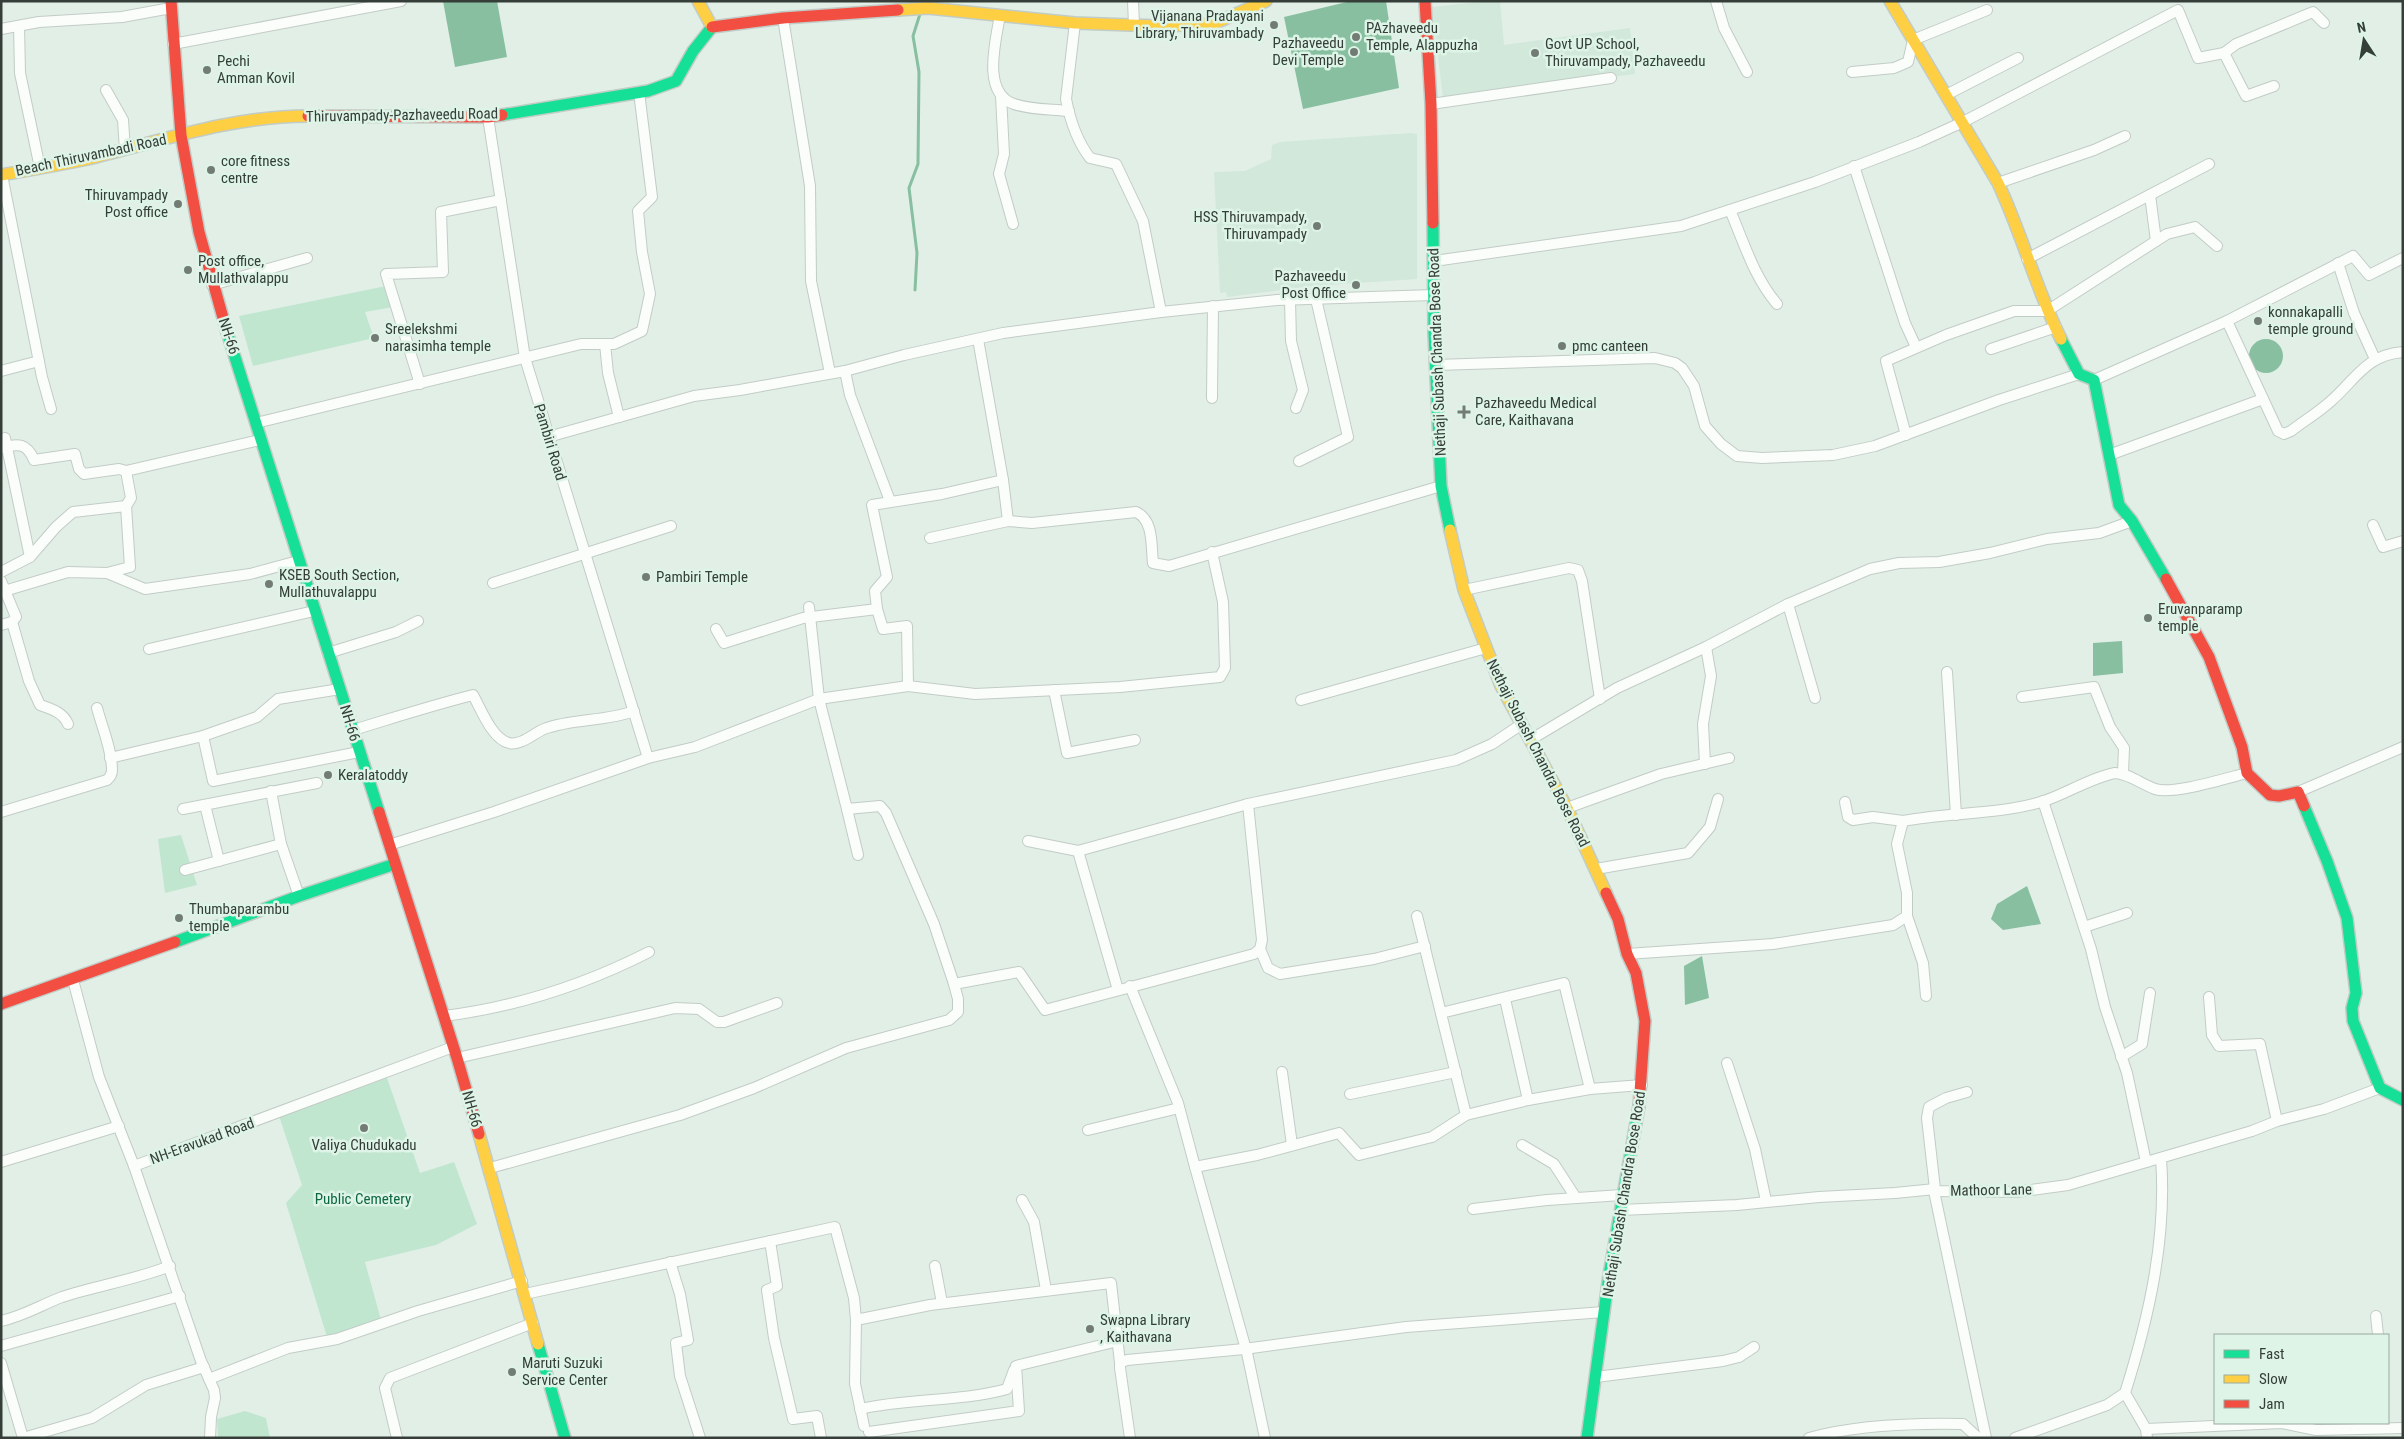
<svg xmlns="http://www.w3.org/2000/svg" width="2404" height="1439" font-family="'Roboto Condensed',sans-serif">
<rect width="100%" height="100%" fill="#e2efe7"/>
<g fill="#d1e8da">
<path d="M 1489,1 L 1500,1 L 1504,45 L 1630,28 L 1635,74 L 1443,98 L 1432,7 Z"/>
<path d="M 1411,133 L 1417,134 L 1417,279 L 1312,286 L 1227,297 L 1226,292 L 1220,293 L 1214,172 L 1245,171 L 1271,159 L 1272,145 L 1280,142 Z"/>
</g>
<g fill="#c1e6d0">
<path d="M 386,286 L 393,307 L 365,312 L 374,338 L 253,366 L 239,316 Z"/>
<path d="M 181,835 L 197,885 L 165,893 L 158,839 Z"/>
<path d="M 386,1075 L 420,1173 L 454,1162 L 477,1224 L 436,1245 L 365,1262 L 381,1320 L 327,1337 L 286,1203 L 302,1185 L 279,1116 Z"/>
<path d="M 245,1411 L 266,1418 L 270,1438 L 218,1438 L 217,1419 Z"/>
</g>
<g fill="#87bfa0">
<path d="M 443,1 L 497,1 L 507,57 L 455,67 Z"/>
<path d="M 1351,1 L 1386,1 L 1399,88 L 1303,109 L 1284,17 Z"/>
<circle cx="2266" cy="356" r="17"/>
<path d="M 2122,641 L 2123,673 L 2093,676 L 2093,643 Z"/>
<path d="M 2027,886 L 2041,924 L 2003,930 L 1991,919 L 1997,904 Z"/>
<path d="M 1702,956 L 1709,998 L 1685,1005 L 1684,966 Z"/>
</g>
<g fill="none" stroke-linecap="round" stroke-linejoin="round">
<path stroke="#87bfa0" stroke-width="3" d="M 915,290 L 917,253 L 909,188 L 918,164 L 919,72 L 913,36 L 920,14"/>
<defs>
<g id="street">
<path d="M 1133,1 L 1134,25"/>
<path d="M 1716,1 L 1724,28 L 1747,72"/>
<path d="M 1000,15 C 996,40 981,93 1014,104 C 1031,110 1051,109 1069,111"/>
<path d="M 783,18 L 810,186 L 811,281 L 830,373"/>
<path d="M 1075,23 L 1066,99 C 1070,120 1077,141 1090,158 L 1116,164 L 1143,221 L 1161,312"/>
<path d="M 19,26 L 20,73 L 40,168"/>
<path d="M 1,29 L 39,22 L 122,17 L 171,8"/>
<path d="M 173,44 L 401,1"/>
<path d="M 2224,53 L 2246,96 L 2274,86"/>
<path d="M 1852,72 L 1894,68 L 1908,62 L 1913,40 L 1987,10"/>
<path d="M 106,90 L 123,120 L 125,150"/>
<path d="M 1946,95 L 2018,58"/>
<path d="M 1001,96 L 1004,154 L 999,174 L 1013,224"/>
<path d="M 1431,104 L 1611,78"/>
<path d="M 488,117 L 525,358 L 648,758"/>
<path d="M 1854,166 L 1905,323 L 1916,347"/>
<path d="M 2,175 L 42,377 L 51,409"/>
<path d="M 1998,183 L 2094,150 L 2125,136"/>
<path d="M 2150,195 L 2156,241"/>
<path d="M 1730,210 C 1744,243 1754,277 1777,304"/>
<path d="M 2027,259 L 2209,164"/>
<path d="M 1434,261 L 1681,226 L 1815,182 L 1919,142 L 1963,122 L 2178,10 L 2198,58 L 2224,53 L 2236,44 L 2313,12 L 2324,23"/>
<path d="M 2338,263 L 2354,313 L 2375,359"/>
<path d="M 212,285 L 307,258"/>
<path d="M 1290,300 L 1291,341 L 1303,390 L 1296,408"/>
<path d="M 2227,321 L 2353,256 L 2369,275 L 2403,258"/>
<path d="M 605,344 L 608,373 L 619,417"/>
<path d="M 1991,349 L 2056,327"/>
<path d="M 1436,365 L 1655,358 L 1675,363 L 1682,368 L 1694,386 L 1705,426 L 1721,444 L 1737,456 L 1762,458 L 1833,455 L 1875,446 L 1999,400 L 2079,374"/>
<path d="M 1,371 L 39,361"/>
<path d="M 845,371 L 850,395 L 890,501"/>
<path d="M 2094,380 L 2227,321 L 2278,431 L 2284,434 L 2291,431 C 2304,421 2319,412 2331,401 C 2356,379 2366,355 2403,352"/>
<path d="M 420,384 L 386,274 L 443,272 L 441,212 L 501,200"/>
<path d="M 1212,398 L 1213,306"/>
<path d="M 256,423 L 581,344 L 614,344 L 642,331 L 650,294 L 642,252 L 638,211 L 652,197 L 639,92"/>
<path d="M 1906,435 L 1886,361 L 1946,335 L 2014,311 L 2047,311 L 2167,234 L 2195,227 L 2217,246"/>
<path d="M 548,437 L 694,396 L 740,390 L 845,371 L 904,355 L 1003,333 L 1161,312 L 1277,300 L 1434,295"/>
<path d="M 5,438 L 30,557"/>
<path d="M 1,448 C 18,443 27,443 34,460 L 75,454 L 79,469 L 84,474 L 119,469 L 126,471"/>
<path d="M 2109,455 L 2263,399"/>
<path d="M 1299,461 L 1348,437 L 1316,299"/>
<path d="M 1003,480 L 1008,521"/>
<path d="M 2373,525 L 2383,547 L 2403,541"/>
<path d="M 930,538 L 1008,521 L 1032,523 L 1136,512 C 1154,520 1151,546 1153,563 L 1169,566 L 1441,486"/>
<path d="M 1,572 L 30,557 L 56,527 L 73,512 L 126,506 L 131,498 L 126,471 L 260,440"/>
<path d="M 107,573 L 130,567 L 126,506"/>
<path d="M 1,581 L 16,617 L 12,622 L 1,625"/>
<path d="M 493,583 L 671,526"/>
<path d="M 1464,590 L 1569,568 L 1578,570 L 1582,581 L 1600,699"/>
<path d="M 1,592 L 68,572 L 107,573 L 145,589 L 250,574 L 298,561"/>
<path d="M 1788,604 L 1815,698"/>
<path d="M 809,607 L 819,699 L 847,809 L 880,806 L 886,813 L 934,924 L 954,984"/>
<path d="M 877,609 L 883,629 L 907,626 L 908,686"/>
<path d="M 12,622 L 29,681 L 40,705 C 51,709 63,712 68,724"/>
<path d="M 716,629 L 724,643 L 803,618 L 877,609 L 875,591 L 887,577 L 872,505 L 942,494 L 1003,480 L 978,339"/>
<path d="M 149,649 L 314,611"/>
<path d="M 328,653 L 396,632 L 418,621"/>
<path d="M 1947,672 L 1956,815"/>
<path d="M 1054,690 L 1067,753 L 1135,740"/>
<path d="M 2022,697 L 2094,687 L 2110,727 L 2124,748 L 2123,773"/>
<path d="M 1301,700 L 1486,648"/>
<path d="M 353,730 C 393,718 433,705 473,695 C 481,709 492,739 509,743 C 521,746 534,733 544,729 C 573,718 605,722 634,711"/>
<path d="M 203,736 L 257,717 L 278,699 L 340,689"/>
<path d="M 1530,740 L 1617,688 L 1706,647 L 1788,604 L 1870,569 L 1899,563 L 1939,562 L 1990,553 L 2047,539 L 2099,533 L 2132,521"/>
<path d="M 110,758 L 203,736 L 213,781 L 359,752"/>
<path d="M 1705,764 L 1703,724 L 1711,676 L 1706,647"/>
<path d="M 271,791 L 281,844 L 299,896"/>
<path d="M 2298,792 L 2403,747"/>
<path d="M 2043,801 L 2091,949 L 2105,1007 L 2127,1073 L 2146,1162"/>
<path d="M 1845,802 L 1848,817 L 1853,820 L 1873,817 L 1903,821"/>
<path d="M 205,805 L 219,861"/>
<path d="M 1567,808 L 1661,774 L 1729,758"/>
<path d="M 183,809 L 317,783"/>
<path d="M 847,809 L 858,855"/>
<path d="M 1,812 L 107,780 C 110,777 112,775 112,770 C 112,750 102,727 97,708"/>
<path d="M 1028,841 L 1078,851 L 1248,804"/>
<path d="M 389,845 L 494,812 L 648,758 L 695,747 L 819,699 L 908,686 L 975,694 L 1120,687 L 1220,677 L 1225,668 L 1223,602 L 1212,552"/>
<path d="M 1078,851 L 1118,990"/>
<path d="M 1596,869 L 1688,853 L 1710,827 L 1718,799"/>
<path d="M 185,870 L 281,844"/>
<path d="M 1417,916 L 1466,1115"/>
<path d="M 1907,916 L 1923,963 L 1926,996"/>
<path d="M 2084,927 L 2127,913"/>
<path d="M 1260,949 L 1268,968 L 1280,974 L 1374,959 L 1425,946"/>
<path d="M 1627,954 L 1773,944 L 1893,925 L 1907,916 L 1907,893 L 1897,844 L 1903,821 C 1948,812 2000,815 2044,801 C 2068,793 2090,778 2115,773 C 2130,774 2141,784 2155,789 C 2173,795 2227,778 2247,773"/>
<path d="M 73,980 L 99,1077 L 134,1166 L 201,1361 L 214,1390 L 215,1398 L 211,1417 L 210,1438"/>
<path d="M 1130,986 L 1178,1103 L 1195,1167"/>
<path d="M 2209,997 L 2212,1035 L 2219,1046 L 2260,1044 L 2277,1121"/>
<path d="M 1505,999 L 1528,1100"/>
<path d="M 1441,1013 L 1564,983 L 1590,1089"/>
<path d="M 444,1016 C 516,1007 584,985 649,952"/>
<path d="M 2121,1057 L 2142,1044 L 2150,993"/>
<path d="M 457,1058 L 675,1008 L 699,1009 L 717,1022 L 724,1022 L 777,1003"/>
<path d="M 1727,1063 L 1755,1149 L 1766,1201"/>
<path d="M 1282,1072 L 1292,1145"/>
<path d="M 1350,1094 L 1456,1072"/>
<path d="M 1088,1130 L 1179,1108"/>
<path d="M 1522,1145 L 1554,1164 L 1576,1198"/>
<path d="M 1,1162 L 119,1126"/>
<path d="M 134,1166 L 453,1047"/>
<path d="M 490,1168 L 680,1115 L 754,1088 L 846,1048 L 949,1020 L 958,1012 L 958,999 L 954,984 L 1019,972 L 1045,1010 L 1254,954 L 1260,949 L 1262,940 L 1248,804 L 1456,760 L 1492,744 L 1522,724"/>
<path d="M 1935,1189 L 1927,1118 L 1929,1107 L 1946,1098 L 1967,1092"/>
<path d="M 1934,1191 L 1986,1438"/>
<path d="M 1022,1200 L 1034,1222 L 1046,1290"/>
<path d="M 1473,1209 L 1547,1200 L 1622,1195"/>
<path d="M 1620,1210 L 1737,1205 L 1819,1197 L 1895,1193 L 1935,1189 L 1934,1191 L 2016,1192 L 2068,1185 L 2252,1131 L 2277,1121 L 2324,1109 L 2380,1088"/>
<path d="M 770,1241 L 777,1286 L 767,1290 L 774,1338 L 793,1419 L 817,1416 L 821,1438"/>
<path d="M 670,1262 L 680,1294 L 688,1340 L 676,1343 L 680,1376 L 700,1438"/>
<path d="M 935,1266 L 942,1303"/>
<path d="M 525,1294 L 835,1227 L 854,1298 L 856,1320 L 930,1305 L 1111,1283 L 1120,1363"/>
<path d="M 2376,1316 L 2378,1335"/>
<path d="M 856,1320 L 855,1384 L 864,1426"/>
<path d="M 1,1321 C 24,1316 41,1305 62,1297 C 98,1285 135,1280 170,1266"/>
<path d="M 1,1346 L 180,1296"/>
<path d="M 1,1363 L 23,1438"/>
<path d="M 1596,1377 L 1723,1361 L 1739,1357 L 1754,1347"/>
<path d="M 209,1379 L 288,1348 L 337,1339 L 418,1311 L 522,1281"/>
<path d="M 860,1409 C 908,1398 960,1402 1007,1389 L 1014,1370"/>
<path d="M 2146,1429 L 2282,1423 L 2316,1430 L 2403,1428"/>
<path d="M 869,1432 L 1019,1411 L 1016,1366 L 1118,1341"/>
<path d="M 23,1438 L 92,1418 L 146,1385 L 204,1367"/>
<path d="M 397,1438 L 385,1388 L 390,1378 L 533,1323"/>
<path d="M 1130,1438 L 1120,1368 L 1120,1363 L 1127,1360 L 1244,1349 L 1406,1327 L 1604,1312"/>
<path d="M 1265,1438 L 1247,1353 L 1195,1167 L 1257,1155 L 1339,1133 L 1359,1155 L 1432,1137 L 1466,1115 L 1528,1100 L 1590,1089 L 1642,1085"/>
<path d="M 1809,1438 C 1856,1425 1914,1423 1963,1424 L 1978,1438"/>
<path d="M 2015,1438 L 2107,1405 L 2125,1393"/>
<path d="M 2147,1438 L 2146,1429 L 2125,1393 C 2149,1317 2167,1238 2161,1158"/>
</g>
<g id="fast">
<path d="M 502,115 L 648,91 L 676,81 L 693,51 L 712,27"/>
<path d="M 1433,223 L 1434,333 L 1441,486 L 1450,530"/>
<path d="M 227,332 L 379,812"/>
<path d="M 2061,339 L 2079,374 L 2094,380 L 2119,505 L 2132,521 L 2166,579"/>
<path d="M 2304,806 L 2327,861 L 2347,918 L 2356,993 L 2352,1008 L 2353,1021 L 2380,1088 L 2403,1100"/>
<path d="M 175,942 L 299,896 L 395,864"/>
<path d="M 538,1344 L 565,1438"/>
<path d="M 1587,1438 L 1609,1275 L 1639,1106"/>
</g>
<g id="slow">
<path d="M 698,1 L 712,27"/>
<path d="M 1890,1 L 1998,183 C 2022,234 2036,289 2061,339"/>
<path d="M 898,10 L 928,8 L 1075,23 L 1158,26 L 1213,24 L 1266,1"/>
<path d="M 1,175 C 30,170 59,165 88,159 C 161,141 232,116 308,116"/>
<path d="M 1450,530 L 1464,590 L 1501,686 L 1567,808 L 1606,893"/>
<path d="M 479,1134 L 538,1344"/>
</g>
<g id="jam">
<path d="M 171,1 L 181,135 L 199,232 L 227,332"/>
<path d="M 1425,1 L 1431,104 L 1433,223"/>
<path d="M 712,27 L 783,18 L 898,10"/>
<path d="M 308,116 L 488,117 L 502,115"/>
<path d="M 2166,579 L 2209,657 L 2242,747 L 2247,773 L 2270,795 L 2279,796 L 2298,792 L 2304,806"/>
<path d="M 379,812 L 457,1058 L 479,1134"/>
<path d="M 1606,893 L 1618,919 L 1627,954 L 1636,973 L 1645,1021 L 1639,1106"/>
<path d="M 1,1004 L 175,942"/>
</g>
</defs>
<use href="#street" stroke="#c2ccc6" stroke-width="12"/>
<use href="#fast" stroke="#c2ccc6" stroke-width="14"/>
<use href="#slow" stroke="#c2ccc6" stroke-width="14"/>
<use href="#jam" stroke="#c2ccc6" stroke-width="14"/>
<use href="#street" stroke="#fbfdfb" stroke-width="10"/>
<use href="#fast" stroke="#16e098" stroke-width="11"/>
<use href="#slow" stroke="#ffcf43" stroke-width="11"/>
<use href="#jam" stroke="#f24e42" stroke-width="11"/>
</g>
<g fill="#727c75" stroke="#ddf4e6" stroke-width="2">
<circle cx="1274" cy="25" r="5"/>
<circle cx="1356" cy="37" r="5"/>
<circle cx="1354" cy="52" r="5"/>
<circle cx="1535" cy="53" r="5"/>
<circle cx="207" cy="70" r="5"/>
<circle cx="211" cy="170" r="5"/>
<circle cx="178" cy="204" r="5"/>
<circle cx="1317" cy="226" r="5"/>
<circle cx="188" cy="270" r="5"/>
<circle cx="1356" cy="285" r="5"/>
<circle cx="2258" cy="321" r="5"/>
<circle cx="375" cy="338" r="5"/>
<circle cx="1562" cy="346" r="5"/>
<path d="M1461.5 404.5h5v5h5v5h-5v5h-5v-5h-5v-5h5z"/>
<circle cx="646" cy="577" r="5"/>
<circle cx="269" cy="584" r="5"/>
<circle cx="2148" cy="618" r="5"/>
<circle cx="328" cy="775" r="5"/>
<circle cx="179" cy="918" r="5"/>
<circle cx="364" cy="1128" r="5"/>
<circle cx="1090" cy="1329" r="5"/>
<circle cx="512" cy="1372" r="5"/>
</g>
<g text-anchor="middle" dominant-baseline="central" stroke-width="5" stroke-linejoin="round" paint-order="stroke">
<g font-size="15" fill="#353e38" stroke="#ddf4e6" text-anchor="start">
<text x="1264" y="16" text-anchor="end">Vijanana Pradayani<tspan x="1264" dy="17">Library, Thiruvambady</tspan></text>
<text x="1366" y="28">PAzhaveedu<tspan x="1366" dy="17">Temple, Alappuzha</tspan></text>
<text x="1344" y="43" text-anchor="end">Pazhaveedu<tspan x="1344" dy="17">Devi Temple</tspan></text>
<text x="1545" y="44">Govt UP School,<tspan x="1545" dy="17">Thiruvampady, Pazhaveedu</tspan></text>
<text x="217" y="61">Pechi<tspan x="217" dy="17">Amman Kovil</tspan></text>
<text x="221" y="161">core fitness<tspan x="221" dy="17">centre</tspan></text>
<text x="168" y="195" text-anchor="end">Thiruvampady<tspan x="168" dy="17">Post office</tspan></text>
<text x="1307" y="217" text-anchor="end">HSS Thiruvampady,<tspan x="1307" dy="17">Thiruvampady</tspan></text>
<text x="198" y="261">Post office,<tspan x="198" dy="17">Mullathvalappu</tspan></text>
<text x="1346" y="276" text-anchor="end">Pazhaveedu<tspan x="1346" dy="17">Post Office</tspan></text>
<text x="2268" y="312">konnakapalli<tspan x="2268" dy="17">temple ground</tspan></text>
<text x="385" y="329">Sreelekshmi<tspan x="385" dy="17">narasimha temple</tspan></text>
<text x="1572" y="346">pmc canteen</text>
<text x="1475" y="403">Pazhaveedu Medical<tspan x="1475" dy="17">Care, Kaithavana</tspan></text>
<text x="279" y="575">KSEB South Section,<tspan x="279" dy="17">Mullathuvalappu</tspan></text>
<text x="656" y="577">Pambiri Temple</text>
<text x="2158" y="609">Eruvanparamp<tspan x="2158" dy="17">temple</tspan></text>
<text x="338" y="775">Keralatoddy</text>
<text x="189" y="909">Thumbaparambu<tspan x="189" dy="17">temple</tspan></text>
<text x="364" y="1145" text-anchor="middle">Valiya Chudukadu</text>
<text x="1100" y="1320">Swapna Library<tspan x="1100" dy="17">, Kaithavana</tspan></text>
<text x="522" y="1363">Maruti Suzuki<tspan x="522" dy="17">Service Center</tspan></text>
</g>
<g font-size="15" fill="#353e38" stroke="#ddf4e6">
<text transform="translate(402 115) rotate(-1)">Thiruvampady-Pazhaveedu Road</text>
<text transform="translate(91 155) rotate(-12)">Beach Thiruvambadi Road</text>
<text transform="translate(229 336) rotate(72)">NH-66</text>
<text transform="translate(1437 352) rotate(-92)">Nethaji Subash Chandra Bose Road</text>
<text transform="translate(550 442) rotate(73)">Pambiri Road</text>
<text transform="translate(350 723) rotate(73)">NH-66</text>
<text transform="translate(1538 753) rotate(63)">Nethaji Subash Chandra Bose Road</text>
<text transform="translate(472 1109) rotate(74)">NH-66</text>
<text transform="translate(202 1141) rotate(-20)">NH-Eravukad Road</text>
<text transform="translate(1991 1190) rotate(-1)">Mathoor Lane</text>
<text transform="translate(1624 1194) rotate(-81)">Nethaji Subash Chandra Bose Road</text>
</g>
<g font-size="15" fill="#0d6841" stroke="#ddf4e6">
<text x="363" y="1199">Public Cemetery</text>
</g>
</g>
<rect width="2404" height="1439" fill="none" stroke="#353e38" stroke-width="5"/>
<rect x="2214" y="1334" width="175" height="90" fill="#ddf4e6" stroke="#9aaba0"/>
<rect x="2224" y="1350" width="25" height="8" fill="#16e098" stroke="#9aaba0"/>
<text x="2259" y="1359" font-size="15" fill="#353e38">Fast</text>
<rect x="2224" y="1375" width="25" height="8" fill="#ffcf43" stroke="#9aaba0"/>
<text x="2259" y="1384" font-size="15" fill="#353e38">Slow</text>
<rect x="2224" y="1400" width="25" height="8" fill="#f24e42" stroke="#9aaba0"/>
<text x="2259" y="1409" font-size="15" fill="#353e38">Jam</text>
<g transform="translate(2364 40) rotate(348)" stroke="#ddf4e6" stroke-width="4" paint-order="stroke">
<path d="M0-4L9 19L0 12L-9 19Z" fill="#353e38"/>
<text y="-8" font-size="14" font-weight="bold" text-anchor="middle" fill="#353e38">N</text>
</g>
</svg>
